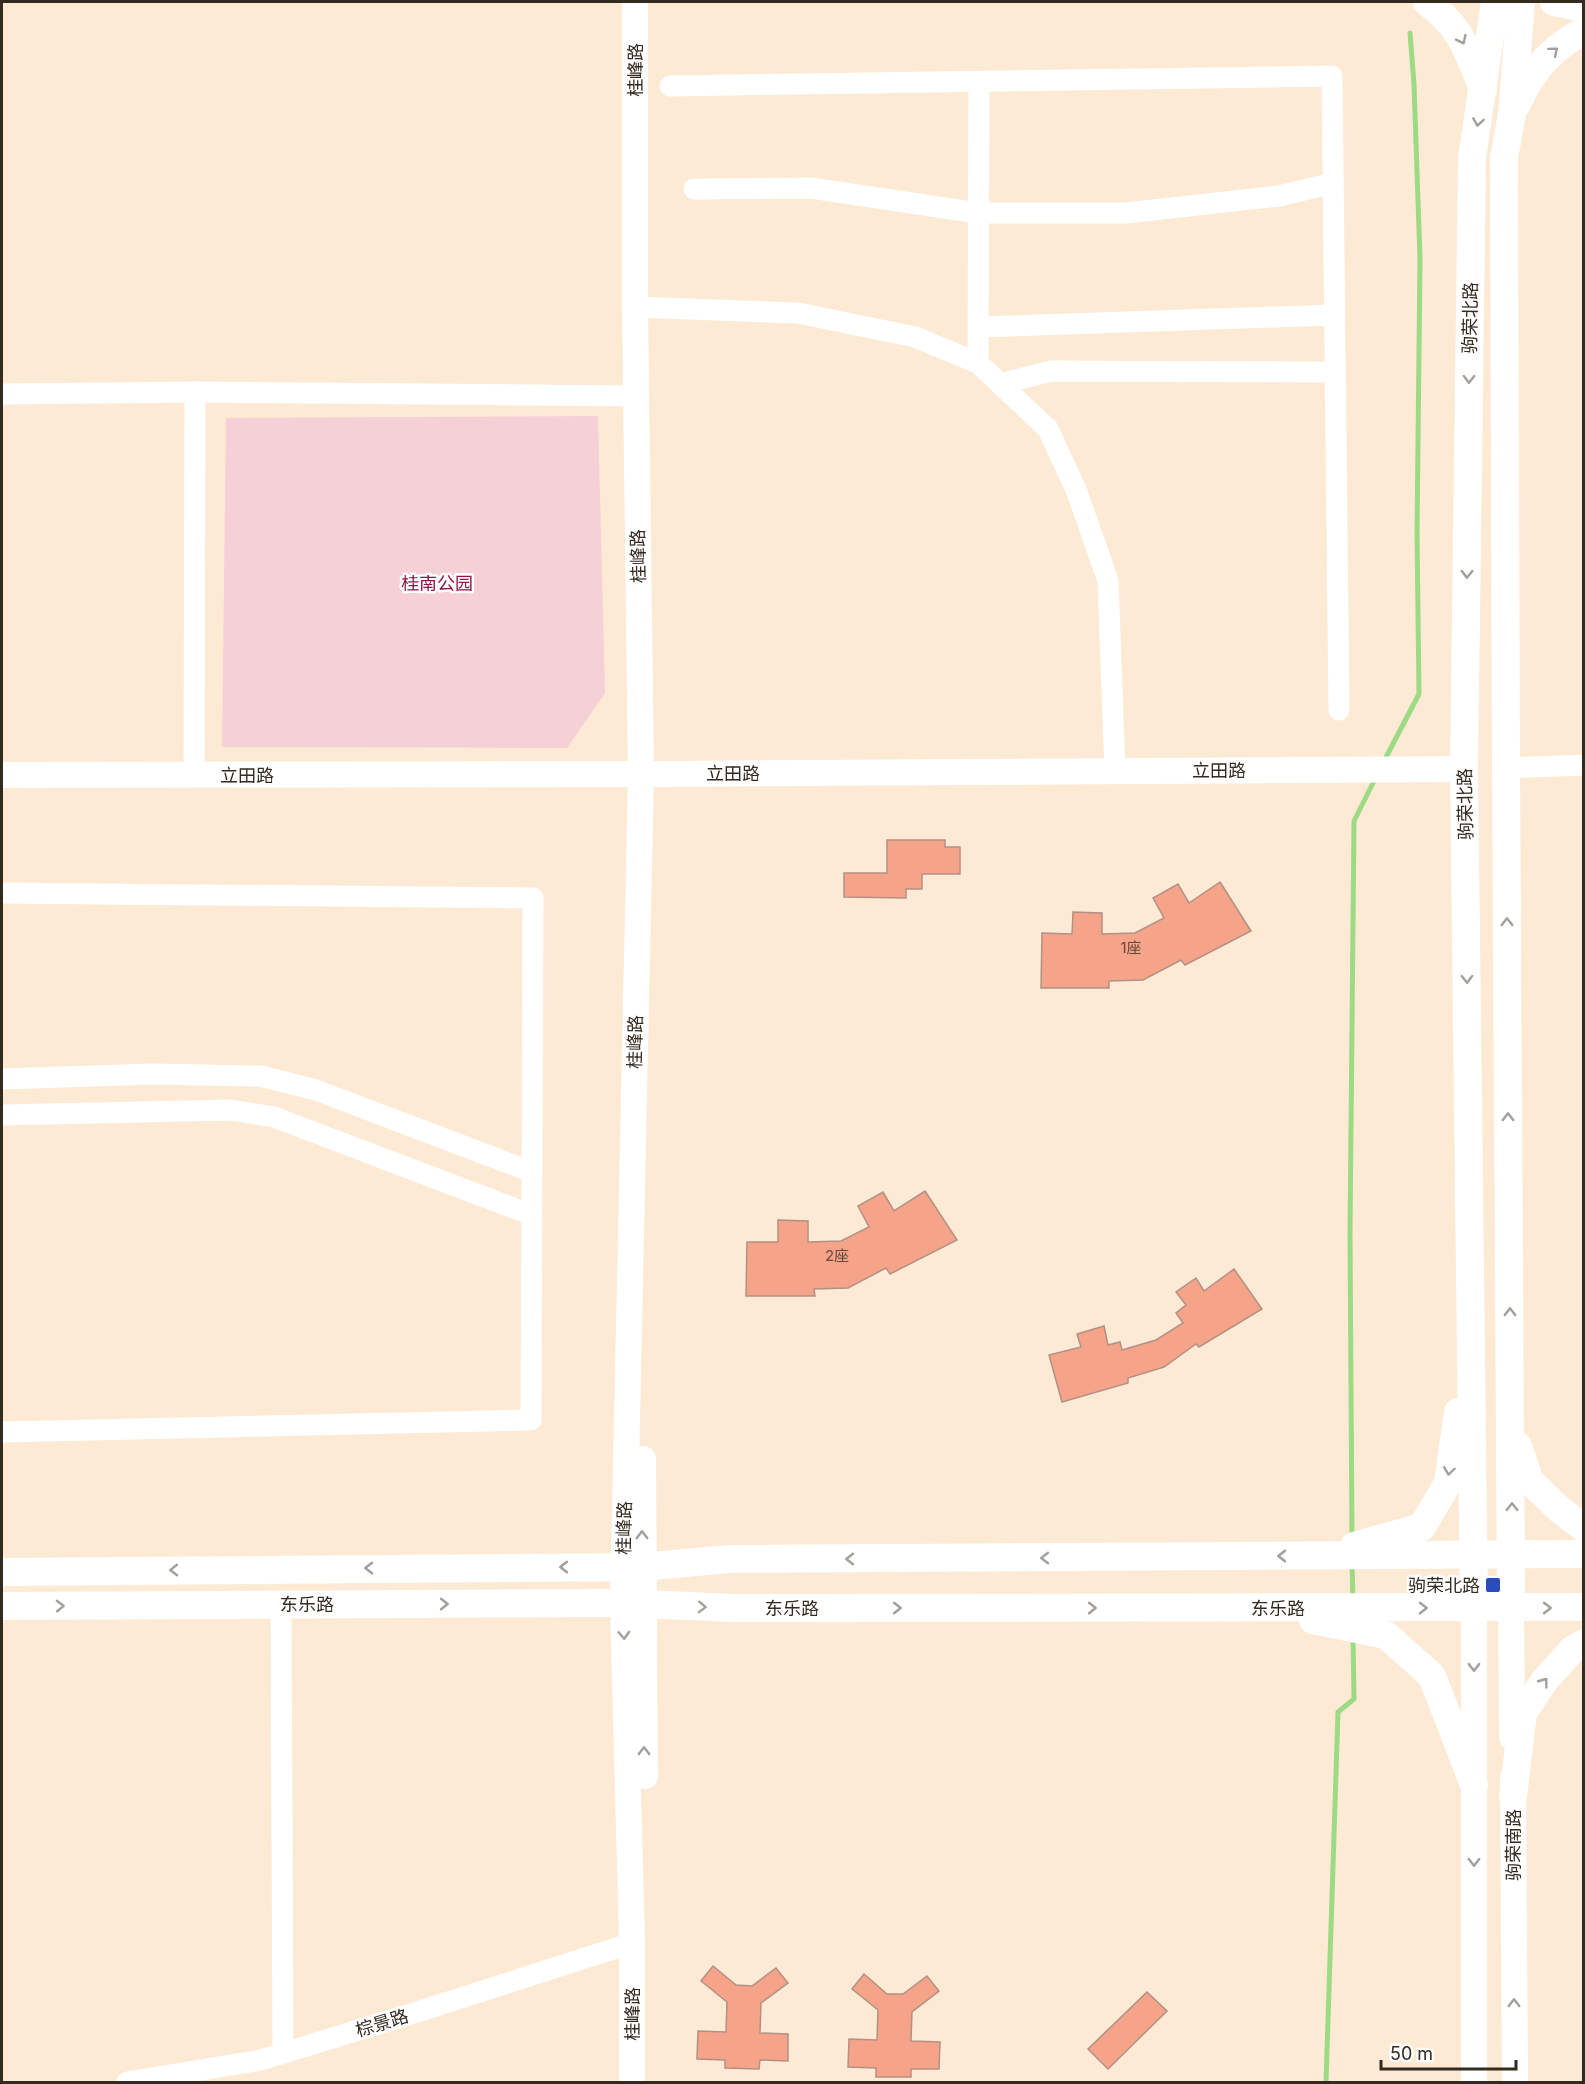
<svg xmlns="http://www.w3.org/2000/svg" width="1585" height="2084" font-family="Inter,'Noto Sans SC',sans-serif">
<rect width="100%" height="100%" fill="#fdead4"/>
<path fill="#f5d1d7" d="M 598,416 L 605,693 L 567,748 L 222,747 L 226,418 Z"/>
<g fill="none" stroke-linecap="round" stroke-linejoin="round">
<g stroke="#9cda86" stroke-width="5">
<path d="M 1384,761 L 1419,694 L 1417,533 L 1420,259 L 1414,84 L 1410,33"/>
<path d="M 1352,1537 L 1350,1233 L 1354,821 L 1376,777"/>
<path d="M 1352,1564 L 1353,1600"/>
<path d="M 1326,2082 L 1338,1712 L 1354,1699 L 1353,1636"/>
</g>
</g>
<g fill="#f5a48a" stroke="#b39085" stroke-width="1.5">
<path d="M 887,840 L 945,840 L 945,847 L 960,847 L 960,874 L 922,874 L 922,889 L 906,889 L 906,898 L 844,897 L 844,873 L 887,873 Z"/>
<path d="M 1220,882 L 1251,931 L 1185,965 L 1181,960 L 1143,980 L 1109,981 L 1109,988 L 1041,988 L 1042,933 L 1072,934 L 1073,912 L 1102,913 L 1102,934 L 1135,933 L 1164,918 L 1153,898 L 1178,884 L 1189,903 Z"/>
<path d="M 925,1191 L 957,1240 L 890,1274 L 886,1268 L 848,1288 L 814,1289 L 815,1296 L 746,1296 L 747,1242 L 778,1242 L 778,1220 L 808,1221 L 808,1242 L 841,1241 L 869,1227 L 858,1206 L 883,1192 L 894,1211 Z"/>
<path d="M 1234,1269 L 1262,1309 L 1199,1347 L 1196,1344 L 1164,1367 L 1128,1378 L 1128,1383 L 1062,1402 L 1049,1355 L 1081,1347 L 1077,1334 L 1104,1326 L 1108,1345 L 1120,1342 L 1122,1350 L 1156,1340 L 1183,1323 L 1176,1313 L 1186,1305 L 1176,1292 L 1196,1278 L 1204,1291 Z"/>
<path d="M 713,1966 L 736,1985 L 752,1986 L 776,1968 L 788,1983 L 761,2003 L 760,2033 L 788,2034 L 788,2061 L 760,2060 L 759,2069 L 725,2068 L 725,2060 L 697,2059 L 698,2031 L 726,2032 L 727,2002 L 701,1981 Z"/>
<path d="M 864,1974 L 887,1994 L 903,1994 L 927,1976 L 939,1991 L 912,2012 L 911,2041 L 940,2042 L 939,2069 L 911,2069 L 911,2077 L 876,2077 L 876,2068 L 848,2067 L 849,2039 L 877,2040 L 878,2010 L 852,1989 Z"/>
<path d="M 1147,1992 L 1167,2011 L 1108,2069 L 1088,2049 Z"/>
</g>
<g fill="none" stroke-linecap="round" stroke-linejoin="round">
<g stroke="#fff" stroke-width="21">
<path d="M 670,86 L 1332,76 L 1339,710"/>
<path d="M 694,189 L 811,188 L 978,213 L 1126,213 L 1279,196 L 1333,183"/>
<path d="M 635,307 L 798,313 L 915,337 L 978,363 L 1048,429 L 1077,492 L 1108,581 L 1115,770"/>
<path d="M 978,327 L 1335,315"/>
<path d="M 978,363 L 979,82"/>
<path d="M 1000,384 L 1051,371 L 1335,372"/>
<path d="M 2,394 L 195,392 L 636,396"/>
<path d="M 1506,768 L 1584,765"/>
<path d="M 194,775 L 195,392"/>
<path d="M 2,893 L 533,898 L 531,1420 L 2,1432"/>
<path d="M 2,1079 L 152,1074 L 261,1076 L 316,1090 L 532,1172"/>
<path d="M 2,1115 L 231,1110 L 274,1117 L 532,1215"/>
<path d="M 281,1604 L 283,2053"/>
<path d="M 127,2082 L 261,2060 L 417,2012 L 632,1943"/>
</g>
<g stroke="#fff" stroke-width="26">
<path d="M 2,775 L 646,774 L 1464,769"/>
<path d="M 643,1459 L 645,1776"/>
<path d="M 1474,1608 L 1474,2082"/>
<path d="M 1511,1608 L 1512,1737"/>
<path d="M 1513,1777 L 1515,2082"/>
<path d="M 632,2082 L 632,1943 L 623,1603 L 641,774 L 635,307 L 635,2"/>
</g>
<g stroke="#fff" stroke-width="28">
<path d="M 1427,2 C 1463,29 1466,49 1483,89"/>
<path d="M 1554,2 L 1584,8"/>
<path d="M 1517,104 C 1531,72 1552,47 1584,31"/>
<path d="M 1518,1446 L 1530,1481 L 1559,1509 L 1584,1528"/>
<path d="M 1354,1546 L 1422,1527 L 1448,1483 L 1458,1412"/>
<path d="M 2,1572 L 642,1567 L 729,1559 L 1584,1554"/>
<path d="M 2,1606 L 623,1603 L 733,1608 L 1584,1607"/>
<path d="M 1474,1608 L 1464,769 L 1472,158 L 1495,2"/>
<path d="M 1511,1608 L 1506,768 L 1504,158 L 1512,114 L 1521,2"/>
<path d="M 1313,1620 L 1386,1635 L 1432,1676 L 1474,1785"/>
<path d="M 1513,1797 L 1523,1713 L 1545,1680 L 1572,1650 L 1584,1643"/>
</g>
</g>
<defs><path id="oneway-chevron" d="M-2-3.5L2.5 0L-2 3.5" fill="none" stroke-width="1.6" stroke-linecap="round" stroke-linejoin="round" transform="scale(1.5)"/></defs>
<g stroke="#a39f9b">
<use href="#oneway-chevron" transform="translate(1462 40) rotate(64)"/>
<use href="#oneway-chevron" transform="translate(1554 51) rotate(-40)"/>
<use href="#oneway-chevron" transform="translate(1478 122) rotate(99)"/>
<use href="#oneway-chevron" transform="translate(1469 379) rotate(91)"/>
<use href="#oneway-chevron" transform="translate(1467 574) rotate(91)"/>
<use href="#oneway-chevron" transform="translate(1507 922) rotate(-90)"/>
<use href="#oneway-chevron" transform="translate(1467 979) rotate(89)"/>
<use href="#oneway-chevron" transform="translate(1508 1117) rotate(-90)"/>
<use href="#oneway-chevron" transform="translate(1510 1312) rotate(-90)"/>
<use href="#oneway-chevron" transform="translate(1449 1471) rotate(98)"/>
<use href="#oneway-chevron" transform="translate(1512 1507) rotate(-90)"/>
<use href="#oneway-chevron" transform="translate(642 1535) rotate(-90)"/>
<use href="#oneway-chevron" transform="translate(1282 1556) rotate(180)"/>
<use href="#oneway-chevron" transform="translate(1045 1558) rotate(180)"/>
<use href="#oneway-chevron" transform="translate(850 1559) rotate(180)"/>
<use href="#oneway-chevron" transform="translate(564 1567) rotate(180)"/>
<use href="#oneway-chevron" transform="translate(369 1568) rotate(180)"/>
<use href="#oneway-chevron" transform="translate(174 1570) rotate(179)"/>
<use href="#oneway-chevron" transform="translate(444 1604)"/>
<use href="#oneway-chevron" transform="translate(60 1606) rotate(-1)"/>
<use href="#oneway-chevron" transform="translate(702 1607) rotate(2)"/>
<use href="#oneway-chevron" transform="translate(897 1608)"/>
<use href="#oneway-chevron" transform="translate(1092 1608)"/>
<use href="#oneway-chevron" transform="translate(1423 1608)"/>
<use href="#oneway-chevron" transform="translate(1547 1608)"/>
<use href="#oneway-chevron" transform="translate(624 1635) rotate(88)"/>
<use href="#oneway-chevron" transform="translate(1474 1667) rotate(90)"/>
<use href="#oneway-chevron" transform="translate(1544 1682) rotate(-53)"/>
<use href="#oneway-chevron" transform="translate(644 1751) rotate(-90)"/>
<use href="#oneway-chevron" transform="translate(1474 1862) rotate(90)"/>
<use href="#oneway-chevron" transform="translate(1514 2003) rotate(-90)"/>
</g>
<rect fill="#294dbc" stroke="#fff" stroke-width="2" x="1485" y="1577" width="16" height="16" rx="3"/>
<g text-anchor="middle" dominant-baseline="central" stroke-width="5" stroke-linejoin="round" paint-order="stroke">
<g font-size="15" fill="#64483a">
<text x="1131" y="947">1座</text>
<text x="837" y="1255">2座</text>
</g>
<g font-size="18" fill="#332a20" stroke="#fff">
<text transform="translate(635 70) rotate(-90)">桂峰路</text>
<text transform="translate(1470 318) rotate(-89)">驹荣北路</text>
<text transform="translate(638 556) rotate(-91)">桂峰路</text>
<text x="1219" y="770">立田路</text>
<text x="733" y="773">立田路</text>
<text x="247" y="775">立田路</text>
<text transform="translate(1465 804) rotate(-91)">驹荣北路</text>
<text transform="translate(635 1042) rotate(-89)">桂峰路</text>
<text transform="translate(624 1528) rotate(-89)">桂峰路</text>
<text x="307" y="1604">东乐路</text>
<text x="792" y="1608">东乐路</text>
<text x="1278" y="1608">东乐路</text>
<text transform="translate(1513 1845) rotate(-90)">驹荣南路</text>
<text transform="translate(632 2014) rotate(-90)">桂峰路</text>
<text transform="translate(382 2023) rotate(-17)">棕景路</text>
</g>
<g font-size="18" fill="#911544" stroke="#fff">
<text x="437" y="583">桂南公园</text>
</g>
<g font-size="18" fill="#332a20" stroke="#fff" text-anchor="end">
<text x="1480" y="1585">驹荣北路</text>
</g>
</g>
<rect width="1585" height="2084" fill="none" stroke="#332a20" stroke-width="6"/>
<path d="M1381 2060v9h135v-9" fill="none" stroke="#332a20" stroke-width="3"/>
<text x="1390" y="2060" font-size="18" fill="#332a20" stroke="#ffffff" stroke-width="4.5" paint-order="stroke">50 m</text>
</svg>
